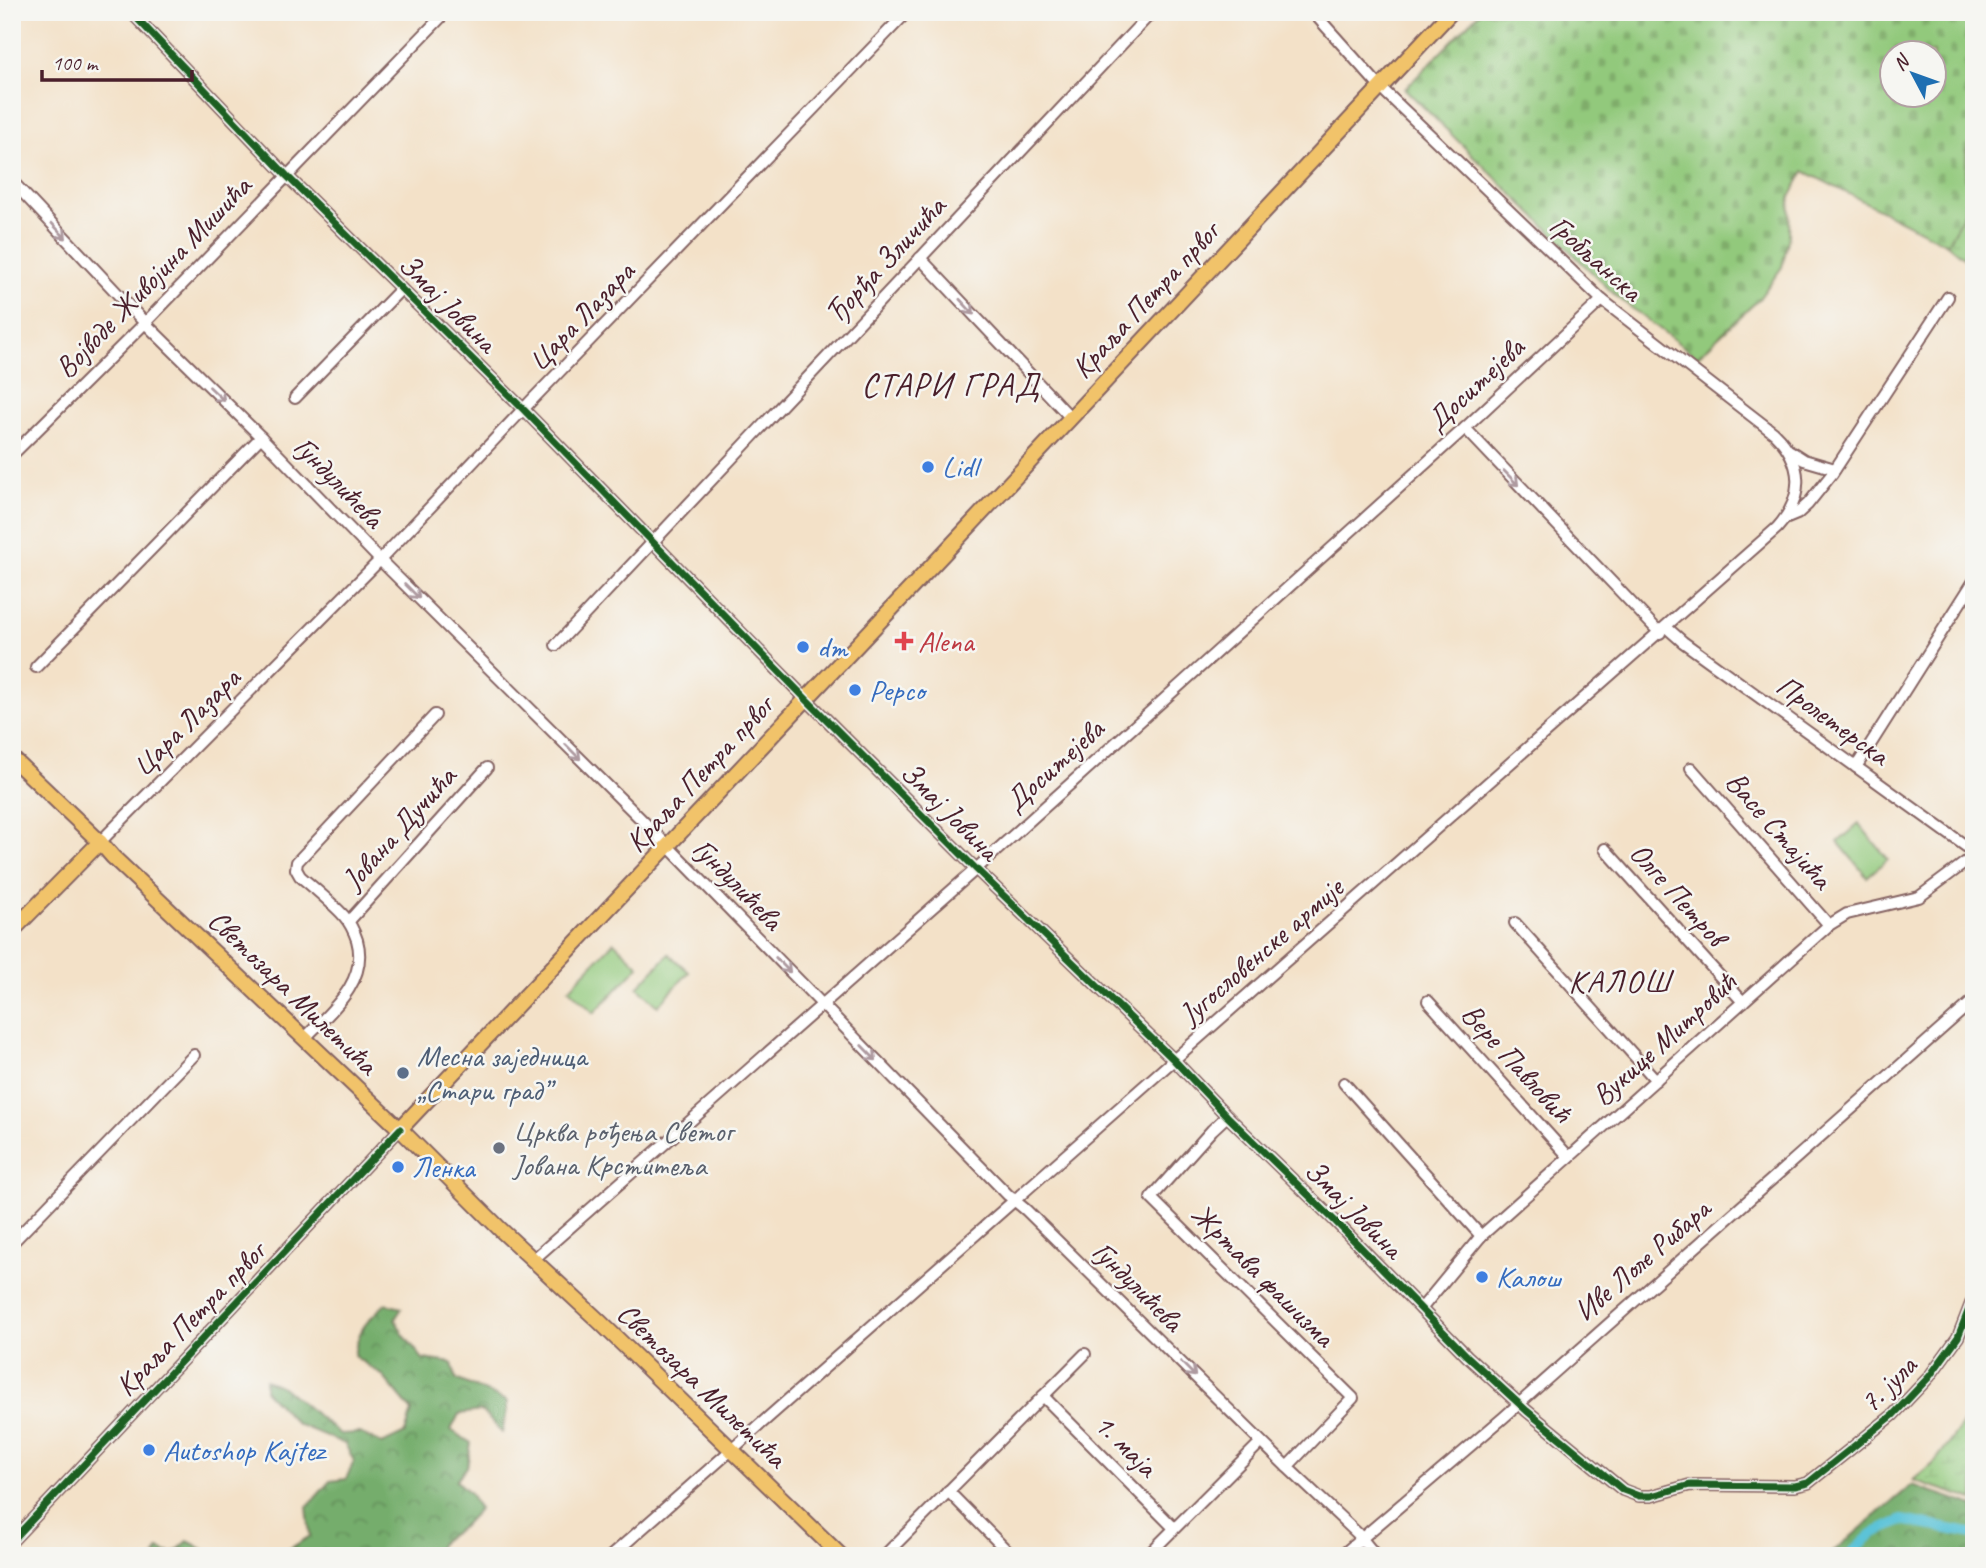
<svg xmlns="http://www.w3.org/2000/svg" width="1986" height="1568" font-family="Caveat,sans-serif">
<defs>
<pattern id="forest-crowns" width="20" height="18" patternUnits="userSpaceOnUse" patternTransform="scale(1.75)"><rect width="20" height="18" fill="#75ad6c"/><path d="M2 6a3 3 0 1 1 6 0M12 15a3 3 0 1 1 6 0" fill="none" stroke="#628c59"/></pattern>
<pattern id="wetland-marsh" width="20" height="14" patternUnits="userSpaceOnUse" patternTransform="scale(1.75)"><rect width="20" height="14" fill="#92c97c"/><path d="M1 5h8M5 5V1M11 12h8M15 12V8" fill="none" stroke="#7fac6b"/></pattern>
<pattern id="cemetery-stones" width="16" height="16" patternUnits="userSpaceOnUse" patternTransform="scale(1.75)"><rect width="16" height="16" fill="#92c97c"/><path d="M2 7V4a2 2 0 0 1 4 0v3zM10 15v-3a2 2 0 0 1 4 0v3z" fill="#7fac6b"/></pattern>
</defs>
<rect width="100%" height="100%" fill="#f6f6f2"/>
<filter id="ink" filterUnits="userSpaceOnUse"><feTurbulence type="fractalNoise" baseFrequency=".0143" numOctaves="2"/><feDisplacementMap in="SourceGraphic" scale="14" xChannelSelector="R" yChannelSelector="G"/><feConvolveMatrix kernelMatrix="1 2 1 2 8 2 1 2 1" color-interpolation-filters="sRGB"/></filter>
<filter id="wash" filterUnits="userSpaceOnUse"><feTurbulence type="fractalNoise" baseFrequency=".00686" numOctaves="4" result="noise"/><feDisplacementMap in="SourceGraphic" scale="28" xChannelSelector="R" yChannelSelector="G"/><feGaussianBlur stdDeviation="1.57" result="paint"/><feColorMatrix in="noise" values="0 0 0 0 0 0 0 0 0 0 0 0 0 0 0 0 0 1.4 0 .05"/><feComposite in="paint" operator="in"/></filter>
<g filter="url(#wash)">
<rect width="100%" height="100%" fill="#f3e1c8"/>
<g fill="#92c97c" stroke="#6e7454" stroke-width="2">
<path d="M 1859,824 L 1888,859 L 1867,877 L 1838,842 Z"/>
<path d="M 614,942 L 639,966 L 594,1013 L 569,989 Z"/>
<path d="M 669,954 L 689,972 L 658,1006 L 638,987 Z"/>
</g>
<g fill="url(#forest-crowns)" stroke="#60664c" stroke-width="2">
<path d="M 385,1304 L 402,1308 L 395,1319 L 403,1334 L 423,1359 L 452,1363 L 456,1379 L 507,1401 L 507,1411 L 502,1433 L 482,1411 L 459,1414 L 451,1430 L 471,1443 L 467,1467 L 456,1480 L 469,1492 L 479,1509 L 462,1527 L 442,1541 L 434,1556 L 278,1556 L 310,1536 L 307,1507 L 330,1481 L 346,1479 L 354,1461 L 345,1444 L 297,1424 L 265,1391 L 265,1380 L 283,1387 L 340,1434 L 360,1433 L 382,1444 L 405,1433 L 412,1411 L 382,1375 L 354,1356 C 358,1329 366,1322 385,1304 Z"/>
<path d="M 1912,1485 L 1974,1506 L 1974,1556 L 1828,1556 Z"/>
<path d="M 188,1541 L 210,1553 L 210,1556 L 155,1556 L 159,1549 L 173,1554 Z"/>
</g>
<g fill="url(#wetland-marsh)" stroke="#6e7454" stroke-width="2">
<path d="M 1974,135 L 1974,187 L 1966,181 L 1966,152 Z"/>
<path d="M 1974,195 L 1974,247 L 1965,259 L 1947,244 Z"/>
<path d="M 1974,1409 L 1974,1500 L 1913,1480 L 1934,1463 Z"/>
</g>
<path fill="url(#cemetery-stones)" stroke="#6e7454" stroke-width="2" fill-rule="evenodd" d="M 1480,12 L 1974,12 L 1974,135 L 1966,152 L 1966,181 L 1974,187 L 1974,195 L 1947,244 L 1804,171 L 1790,197 L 1789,236 L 1782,267 L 1758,300 L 1697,357 L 1617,297 L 1405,89 ZM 1892,52 L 1934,52 L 1934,94 L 1892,94 Z"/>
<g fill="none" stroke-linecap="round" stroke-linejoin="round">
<path stroke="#5cc3d8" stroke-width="10" d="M 1848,1556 L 1872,1534 L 1902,1520 L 1974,1534"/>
</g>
</g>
<g filter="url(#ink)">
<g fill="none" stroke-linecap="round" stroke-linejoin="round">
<defs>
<g id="minor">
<path d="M 131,12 L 287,176 L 523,409 L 806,699 L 976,869 L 1174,1060 L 1227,1116 L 1334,1220 L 1467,1356 L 1527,1411 L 1623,1490 L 1639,1496 L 1651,1496 L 1690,1485 L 1795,1486 L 1808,1483 L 1893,1415 L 1929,1377 L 1958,1337 L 1974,1296"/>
<path d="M 12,181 L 145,323 L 261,437 L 380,560 L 659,837 L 1008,1195 L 1026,1210 L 1287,1467 L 1357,1533 L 1376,1556"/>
<path d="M 920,258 L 1071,418"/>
<path d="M 295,398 L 401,289"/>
<path d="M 1465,428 L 1660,633"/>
<path d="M 1790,451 L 1804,460 L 1835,469"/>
<path d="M 12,455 L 145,323 L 446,12"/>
<path d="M 1785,519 L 1797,514 L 1808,504 L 1832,474 L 1948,297"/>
<path d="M 1666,627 L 1683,642 L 1974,852"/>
<path d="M 556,645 L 1152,12"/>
<path d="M 36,667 L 261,437"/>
<path d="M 1856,767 L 1974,581"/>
<path d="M 1691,768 L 1829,925"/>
<path d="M 100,842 L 380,560 L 531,401 L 907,12"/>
<path d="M 1605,849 L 1743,1002"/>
<path d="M 349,921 L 487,768"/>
<path d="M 1515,923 L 1656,1080"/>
<path d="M 1428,1001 L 1569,1157"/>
<path d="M 304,1039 C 330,1012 369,982 357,940 C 354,931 350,923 344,916 C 331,902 315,889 300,876 L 296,869 L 297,862 L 435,715"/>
<path d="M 1344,1083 L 1481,1236"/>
<path d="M 1227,1116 L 1212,1130 L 1151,1198 L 1353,1398 L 1287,1467"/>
<path d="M 12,1243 L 194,1055"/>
<path d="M 534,1259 L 976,869 L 1465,428 L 1602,300"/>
<path d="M 1421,1309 L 1481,1236 L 1829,925 L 1847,914 L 1919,897 L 1974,856"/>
<path d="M 1043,1396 L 1174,1528"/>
<path d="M 948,1491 L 1012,1556"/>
<path d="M 12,1541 L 400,1129"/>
<path d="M 611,1556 C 1001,1214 1391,873 1777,528 C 1805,497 1804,462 1774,433 L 1602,300 L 1380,87 L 1313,12"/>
<path d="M 884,1556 L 1085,1354"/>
<path d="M 1147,1556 L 1261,1442"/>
<path d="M 1341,1556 L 1503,1418 L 1974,1000"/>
</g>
<g id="major">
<path d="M 12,758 L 100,842 L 113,857 L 400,1129 L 501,1230 L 600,1322 L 841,1556"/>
<path d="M 12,931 L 100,842"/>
<path d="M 400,1129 L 947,550 L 1451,12"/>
</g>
</defs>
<use href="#minor" stroke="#856362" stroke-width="14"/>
<use href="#major" stroke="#856362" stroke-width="18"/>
<use href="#minor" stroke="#fff" stroke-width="10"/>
<use href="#major" stroke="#f1c36a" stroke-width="14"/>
<defs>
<g id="cycleway">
<path d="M 131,12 L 287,176 L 523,409 L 806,699 L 976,869 L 1174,1060 L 1227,1116 L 1334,1220 L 1467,1356 L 1527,1411 L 1623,1490 L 1639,1496 L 1651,1496 L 1690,1485 L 1795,1486 L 1808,1483 L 1893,1415 L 1929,1377 L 1958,1337 L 1974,1296"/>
<path d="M 12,1541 L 400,1129"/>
</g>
</defs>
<use href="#cycleway" stroke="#f6f6f2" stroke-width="11"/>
<use href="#cycleway" stroke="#1b5e20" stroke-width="7"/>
</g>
<defs><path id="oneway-shaft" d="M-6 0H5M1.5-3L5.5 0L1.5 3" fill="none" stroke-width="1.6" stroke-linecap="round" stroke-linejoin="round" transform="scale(1.75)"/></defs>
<g stroke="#ae9aa0">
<use href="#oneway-shaft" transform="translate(59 231) rotate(47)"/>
<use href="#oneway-shaft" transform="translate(967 307) rotate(47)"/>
<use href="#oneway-shaft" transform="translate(217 394) rotate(44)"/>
<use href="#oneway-shaft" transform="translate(1511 478) rotate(46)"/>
<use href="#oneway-shaft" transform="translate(412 591) rotate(45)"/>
<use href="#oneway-shaft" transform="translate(573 752) rotate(45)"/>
<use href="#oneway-shaft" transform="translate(783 965) rotate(46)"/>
<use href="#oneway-shaft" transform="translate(869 1053) rotate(46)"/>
<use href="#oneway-shaft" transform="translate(1188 1369) rotate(45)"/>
</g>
</g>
<g fill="#3f7fe0" stroke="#f6f6f2" stroke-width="2.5">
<circle cx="928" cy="467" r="7"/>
<circle cx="803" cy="647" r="7"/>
<circle cx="855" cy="690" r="7"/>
<circle cx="398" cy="1167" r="7"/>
<circle cx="1482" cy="1277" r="7"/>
<circle cx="149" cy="1450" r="7"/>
</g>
<path fill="#e0444e" stroke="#f6f6f2" stroke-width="2.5" d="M900.5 630.5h7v7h7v7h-7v7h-7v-7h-7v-7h7z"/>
<circle fill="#5c6f8a" stroke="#f6f6f2" stroke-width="2.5" cx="403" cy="1073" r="7"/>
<circle fill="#6b7280" stroke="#f6f6f2" stroke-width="2.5" cx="499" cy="1148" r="7"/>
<g text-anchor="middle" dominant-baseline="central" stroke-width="5" stroke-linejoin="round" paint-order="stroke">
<g font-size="30" fill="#4a1f2b" stroke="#f6f6f2">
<text transform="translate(1596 258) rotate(42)">Гробљанска</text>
<text transform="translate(885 260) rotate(-47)">Ђорђа Зличића</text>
<text transform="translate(153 277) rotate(-46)">Војводе Живојина Мишића</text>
<text transform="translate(1145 300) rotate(-47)">Краља Петра првог</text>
<text transform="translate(448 303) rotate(45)">Змај Јовина</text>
<text transform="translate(581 316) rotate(-46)">Цара Лазара</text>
<text transform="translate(1475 384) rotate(-43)">Доситејева</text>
<text transform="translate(339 482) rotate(46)">Гундулићева</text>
<text transform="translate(1833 720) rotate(36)">Пролетерска</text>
<text transform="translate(186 722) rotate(-45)">Цара Лазара</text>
<text transform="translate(1054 765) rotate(-42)">Доситејева</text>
<text transform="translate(699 774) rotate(-47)">Краља Петра првог</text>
<text transform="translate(950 811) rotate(45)">Змај Јовина</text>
<text transform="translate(399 828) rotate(-48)">Јована Дучића</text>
<text transform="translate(1779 830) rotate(49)">Васе Стајића</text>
<text transform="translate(738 884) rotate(46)">Гундулићева</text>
<text transform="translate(1678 894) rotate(48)">Олге Петров</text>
<text transform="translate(1261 951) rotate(-41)">Југословенске армије</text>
<text transform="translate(293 992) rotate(44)">Светозара Милетића</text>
<text transform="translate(1664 1039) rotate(-42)">Вукице Митровић</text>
<text transform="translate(1517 1063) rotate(48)">Вере Павловић</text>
<text transform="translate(1354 1209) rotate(45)">Змај Јовина</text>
<text transform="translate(1642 1260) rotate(-41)">Иве Лоле Рибара</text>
<text transform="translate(1263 1275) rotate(45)">Жртава фашизма</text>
<text transform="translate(1138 1286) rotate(45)">Гундулићева</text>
<text transform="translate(190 1319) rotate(-46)">Краља Петра првог</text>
<text transform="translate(1888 1384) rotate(-45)">7. јула</text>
<text transform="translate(702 1385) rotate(44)">Светозара Милетића</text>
<text transform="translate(1126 1445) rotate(45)">1. маја</text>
</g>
<g font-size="30" fill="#366cbe" stroke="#f6f6f2" text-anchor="start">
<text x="942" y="467">Lidl</text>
<text x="817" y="647">dm</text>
<text x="869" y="690">Pepco</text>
<text x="412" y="1167">Ленка</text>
<text x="1496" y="1277">Калош</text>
<text x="163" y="1450">Autoshop Kajtez</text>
</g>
<g font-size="30" fill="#be3a42" stroke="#f6f6f2" text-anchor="start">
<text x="918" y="641">Alena</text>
</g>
<g font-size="30" fill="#4e5e75" stroke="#f6f6f2" text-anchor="start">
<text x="417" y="1056">Месна заједница<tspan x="417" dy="34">„Стари град”</tspan></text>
</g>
<g font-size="30" fill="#5b616d" stroke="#f6f6f2" text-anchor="start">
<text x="513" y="1131">Црква рођења Светог<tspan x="513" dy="34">Јована Крститеља</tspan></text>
</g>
<g font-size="32" letter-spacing="2" fill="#4a1f2b" stroke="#f6f6f2">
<text x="1620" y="981">КАЛОШ</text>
</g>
<g font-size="33" letter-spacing="2" fill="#4a1f2b" stroke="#f6f6f2">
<text x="951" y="385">СТАРИ ГРАД</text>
</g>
</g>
<rect width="1986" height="1568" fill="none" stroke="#f6f6f2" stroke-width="42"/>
<g transform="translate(1913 74) rotate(311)"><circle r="33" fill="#f6f6f2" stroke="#b1a0a2" stroke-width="2"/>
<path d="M0-5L12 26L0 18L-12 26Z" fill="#1f6fb2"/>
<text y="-10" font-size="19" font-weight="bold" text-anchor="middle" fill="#4a1f2b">N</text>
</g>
<path d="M42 70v10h150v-10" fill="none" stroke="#4a1f2b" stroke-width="3.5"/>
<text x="52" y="70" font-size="21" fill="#4a1f2b" stroke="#f6f6f2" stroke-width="5" paint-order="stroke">100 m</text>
</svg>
